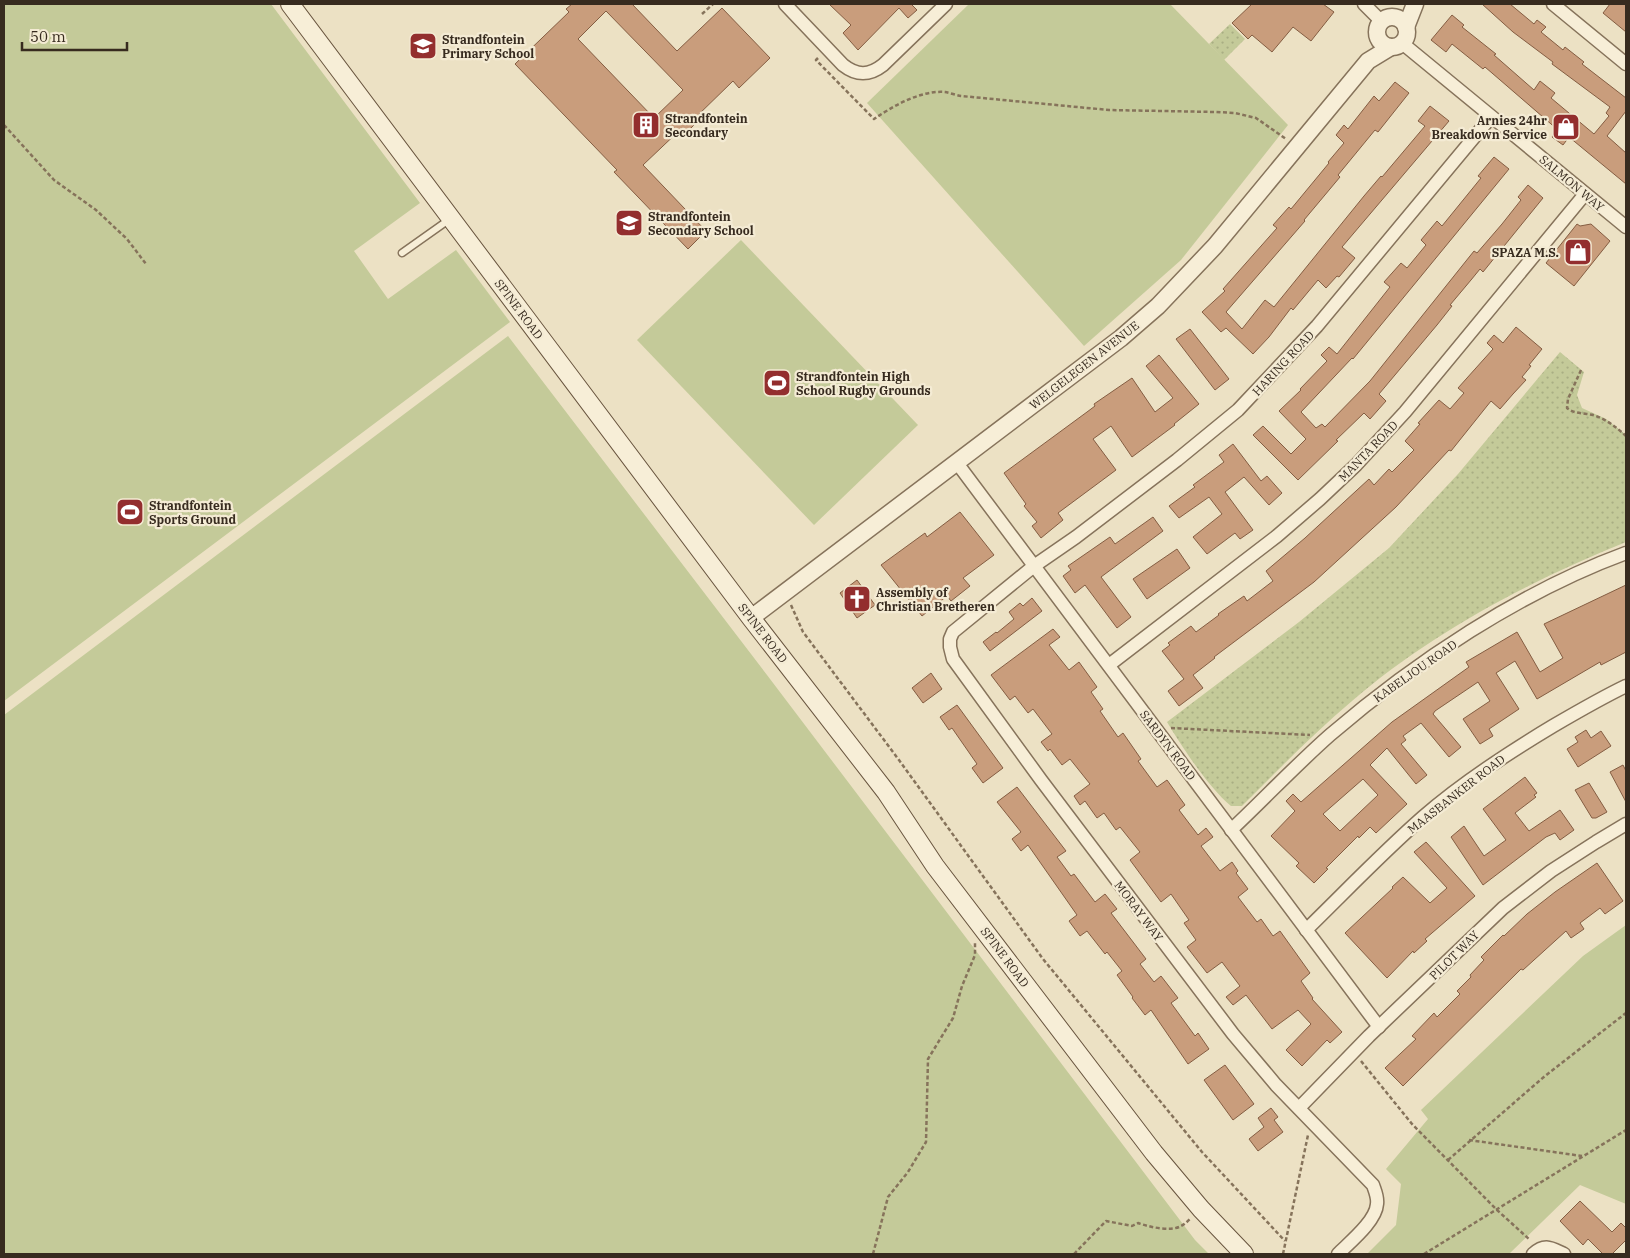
<svg xmlns="http://www.w3.org/2000/svg" width="1630" height="1258" font-family="'IBM Plex Serif',serif">
<defs>
<pattern id="park-dots" width="8" height="8" patternUnits="userSpaceOnUse" patternTransform="scale(1.25)"><rect width="8" height="8" fill="#c4ca99"/><path d="M2 2h.1M6 6h.1" fill="none" stroke="#a9ae83" stroke-width="1.8" stroke-linecap="round"/></pattern>
</defs>
<rect width="100%" height="100%" fill="#ece1c4"/>
<g fill="#c4ca99">
<path d="M 4,4 L 271,4 L 420,203 L 354,251 L 388,299 L 456,250 L 510,322 L 4,701 Z"/>
<path d="M 969,4 L 1170,4 L 1288,125 L 1181,260 L 1084,346 L 867,103 Z"/>
<path d="M 741,240 L 918,425 L 814,525 L 637,340 Z"/>
<path d="M 508,336 L 767,675 L 1195,1240 L 1209,1254 L 4,1254 L 4,715 Z"/>
<path d="M 1626,925 L 1626,1204 L 1580,1185 L 1509,1254 L 1367,1254 L 1396,1225 L 1401,1184 L 1386,1169 L 1428,1119 L 1421,1110 L 1583,956 Z"/>
</g>
<g fill="url(#park-dots)">
<path d="M 1230,24 L 1245,39 L 1224,60 L 1209,44 Z"/>
<path d="M 1560,352 L 1584,372 L 1577,395 L 1582,408 L 1606,419 L 1626,435 L 1626,542 C 1531,580 1429,634 1352,701 C 1313,734 1278,770 1242,806 L 1231,806 C 1209,788 1182,747 1167,722 L 1299,622 L 1389,548 L 1458,474 Z"/>
</g>
<g fill="#c99d7c" stroke="#845d42" fill-rule="evenodd">
<path d="M 572,4 L 632,4 L 677,51 L 722,8 L 770,58 L 739,88 L 733,81 L 695,118 L 698,121 L 686,133 L 682,128 L 643,165 L 706,231 L 688,249 L 614,172 L 617,170 L 515,64 L 569,12 L 566,9 ZM 606,11 L 683,90 L 654,118 L 578,39 Z"/>
<path d="M 829,4 L 911,4 L 917,10 L 908,18 L 899,8 L 858,50 L 843,33 L 851,25 Z"/>
<path d="M 1252,4 L 1323,4 L 1334,12 L 1311,41 L 1293,27 L 1272,52 L 1252,35 L 1248,39 L 1232,23 Z"/>
<path d="M 1482,4 L 1510,4 L 1534,24 L 1537,20 L 1546,27 L 1541,32 L 1563,50 L 1565,47 L 1584,62 L 1582,64 L 1626,98 L 1626,111 L 1607,136 L 1626,153 L 1626,184 L 1569,137 L 1563,145 L 1552,137 L 1558,130 L 1485,67 L 1483,69 L 1452,44 L 1446,52 L 1431,40 L 1452,15 L 1464,25 L 1462,27 L 1496,54 L 1494,55 L 1534,90 L 1540,81 L 1555,93 L 1551,98 L 1594,134 L 1609,116 L 1606,113 L 1610,107 L 1552,64 L 1553,62 L 1513,32 Z"/>
<path d="M 1610,4 L 1626,4 L 1626,32 L 1603,13 Z"/>
<path d="M 1395,82 L 1409,93 L 1378,132 L 1375,130 L 1338,175 L 1340,177 L 1304,220 L 1305,221 L 1226,312 L 1242,329 L 1265,300 L 1274,307 L 1364,196 L 1381,176 L 1382,177 L 1425,126 L 1418,121 L 1430,106 L 1449,121 L 1342,247 L 1355,258 L 1339,277 L 1337,276 L 1326,288 L 1318,280 L 1293,310 L 1291,308 L 1269,337 L 1253,354 L 1226,328 L 1221,332 L 1202,312 L 1225,291 L 1223,289 L 1277,228 L 1273,225 L 1289,207 L 1291,209 L 1329,163 L 1328,162 L 1344,143 L 1336,135 L 1344,125 L 1348,129 L 1374,96 L 1379,101 Z"/>
<path d="M 1494,157 L 1509,169 L 1353,359 L 1352,358 L 1301,412 L 1316,428 L 1322,424 L 1325,427 L 1370,381 L 1474,251 L 1477,253 L 1502,224 L 1521,200 L 1518,197 L 1528,185 L 1543,198 L 1483,272 L 1480,269 L 1471,280 L 1450,305 L 1452,306 L 1437,325 L 1379,394 L 1386,401 L 1370,419 L 1364,413 L 1336,440 L 1338,441 L 1298,480 L 1253,435 L 1263,426 L 1291,454 L 1306,439 L 1279,411 L 1301,390 L 1300,389 L 1327,361 L 1321,355 L 1329,347 L 1337,354 L 1390,287 L 1384,282 L 1401,263 L 1407,268 L 1426,245 L 1421,240 L 1437,221 L 1442,226 L 1481,178 L 1478,176 Z"/>
<path d="M 1577,224 L 1580,226 L 1591,224 L 1610,241 L 1574,286 L 1546,263 Z"/>
<path d="M 1516,327 L 1542,349 L 1529,365 L 1531,366 L 1522,377 L 1526,380 L 1513,394 L 1500,409 L 1491,401 L 1451,451 L 1449,450 L 1396,507 L 1314,582 L 1214,657 L 1215,658 L 1193,675 L 1203,688 L 1179,706 L 1168,691 L 1184,679 L 1162,651 L 1170,645 L 1168,643 L 1191,626 L 1196,632 L 1219,615 L 1218,614 L 1244,596 L 1247,601 L 1273,581 L 1266,571 L 1305,538 L 1369,479 L 1374,485 L 1389,469 L 1392,472 L 1414,450 L 1405,441 L 1420,424 L 1418,423 L 1439,400 L 1450,409 L 1464,393 L 1458,388 L 1493,349 L 1487,343 L 1494,335 L 1503,343 Z"/>
<path d="M 1190,329 L 1229,379 L 1215,390 L 1176,339 Z"/>
<path d="M 1159,355 L 1199,404 L 1174,424 L 1175,425 L 1132,457 L 1111,426 L 1093,439 L 1116,470 L 1058,513 L 1063,520 L 1041,538 L 1032,526 L 1037,522 L 1024,506 L 1026,504 L 1004,473 L 1087,412 L 1095,406 L 1094,404 L 1132,378 L 1155,412 L 1173,398 L 1146,366 Z"/>
<path d="M 1233,444 L 1261,481 L 1267,476 L 1282,493 L 1269,505 L 1244,477 L 1225,492 L 1253,530 L 1240,539 L 1235,533 L 1207,554 L 1193,537 L 1222,514 L 1209,497 L 1179,518 L 1169,506 L 1195,487 L 1193,485 L 1224,462 L 1219,455 Z"/>
<path d="M 960,512 L 994,555 L 963,578 L 970,586 L 951,601 L 947,596 L 922,616 L 881,565 L 925,533 L 927,537 Z"/>
<path d="M 1153,517 L 1163,531 L 1101,577 L 1131,617 L 1117,628 L 1085,585 L 1075,593 L 1063,576 L 1071,570 L 1068,566 L 1110,537 L 1115,544 Z"/>
<path d="M 1177,549 L 1190,568 L 1147,599 L 1133,579 Z"/>
<path d="M 857,580 L 875,605 L 857,618 L 840,593 Z"/>
<path d="M 1626,585 L 1626,652 L 1601,665 L 1600,662 L 1537,699 L 1515,661 L 1496,673 L 1519,709 L 1489,729 L 1493,736 L 1480,744 L 1463,719 L 1490,701 L 1478,682 L 1435,711 L 1433,714 L 1461,747 L 1449,757 L 1421,723 L 1403,736 L 1406,740 L 1401,744 L 1427,775 L 1416,784 L 1387,748 L 1370,765 L 1407,804 L 1376,833 L 1370,827 L 1359,838 L 1358,836 L 1326,868 L 1328,869 L 1314,883 L 1296,866 L 1299,863 L 1271,836 L 1295,811 L 1286,801 L 1293,794 L 1301,802 L 1392,722 L 1469,667 L 1466,662 L 1517,632 L 1540,672 L 1563,658 L 1544,624 ZM 1363,779 L 1378,795 L 1340,831 L 1323,814 Z"/>
<path d="M 1032,598 L 1042,611 L 990,651 L 983,642 L 996,632 L 997,633 L 1014,619 L 1009,612 L 1020,603 L 1023,606 Z"/>
<path d="M 1053,629 L 1060,637 L 1049,645 L 1069,670 L 1079,662 L 1097,687 L 1091,692 L 1103,709 L 1100,711 L 1118,737 L 1123,733 L 1141,759 L 1138,761 L 1157,787 L 1167,780 L 1185,805 L 1179,810 L 1198,835 L 1206,828 L 1213,837 L 1201,846 L 1220,871 L 1232,862 L 1238,871 L 1236,873 L 1248,889 L 1238,897 L 1257,922 L 1261,919 L 1273,936 L 1280,931 L 1310,973 L 1301,981 L 1313,998 L 1312,999 L 1342,1032 L 1330,1043 L 1327,1040 L 1302,1066 L 1286,1050 L 1311,1024 L 1298,1010 L 1272,1029 L 1246,995 L 1233,1005 L 1226,997 L 1240,986 L 1222,962 L 1207,973 L 1187,947 L 1196,940 L 1184,923 L 1189,920 L 1171,894 L 1161,902 L 1130,860 L 1140,852 L 1120,827 L 1116,830 L 1104,813 L 1097,818 L 1085,801 L 1080,805 L 1074,796 L 1090,784 L 1070,759 L 1062,765 L 1050,749 L 1048,751 L 1041,742 L 1052,734 L 1033,709 L 1028,713 L 1015,696 L 1010,700 L 991,675 Z"/>
<path d="M 931,673 L 942,689 L 923,703 L 912,688 Z"/>
<path d="M 957,705 L 1003,768 L 983,783 L 972,768 L 977,764 L 952,728 L 949,730 L 940,717 Z"/>
<path d="M 1586,730 L 1591,738 L 1601,731 L 1611,746 L 1578,767 L 1567,749 L 1578,742 L 1575,737 Z"/>
<path d="M 1623,765 L 1626,771 L 1626,802 L 1610,772 Z"/>
<path d="M 1525,777 L 1537,793 L 1534,795 L 1536,797 L 1515,813 L 1529,831 L 1560,810 L 1574,830 L 1560,840 L 1555,833 L 1546,837 L 1483,885 L 1451,837 L 1464,826 L 1484,856 L 1506,840 L 1483,809 Z"/>
<path d="M 1589,783 L 1607,812 L 1596,818 L 1592,818 L 1575,790 Z"/>
<path d="M 1017,787 L 1066,851 L 1057,857 L 1071,876 L 1074,874 L 1095,902 L 1105,894 L 1117,909 L 1111,913 L 1146,959 L 1140,964 L 1154,982 L 1161,976 L 1178,998 L 1171,1003 L 1195,1036 L 1198,1033 L 1209,1049 L 1188,1064 L 1151,1010 L 1145,1015 L 1132,998 L 1133,997 L 1117,975 L 1122,971 L 1107,952 L 1105,954 L 1087,931 L 1080,936 L 1069,921 L 1077,915 L 1028,845 L 1021,851 L 1012,839 L 1021,832 L 997,802 Z"/>
<path d="M 1426,842 L 1475,896 L 1425,939 L 1427,941 L 1414,953 L 1413,951 L 1387,978 L 1345,933 L 1393,888 L 1392,887 L 1403,877 L 1430,903 L 1447,888 L 1414,852 Z"/>
<path d="M 1597,863 L 1623,901 L 1605,914 L 1600,908 L 1580,923 L 1584,929 L 1571,938 L 1566,931 L 1523,970 L 1521,969 L 1403,1086 L 1385,1068 L 1416,1039 L 1412,1036 L 1434,1013 L 1437,1017 L 1460,994 L 1457,991 L 1471,977 L 1470,975 L 1484,960 L 1481,957 L 1503,935 L 1504,936 L 1527,914 L 1555,892 Z"/>
<path d="M 1225,1065 L 1254,1104 L 1233,1120 L 1204,1080 Z"/>
<path d="M 1271,1108 L 1278,1117 L 1274,1120 L 1283,1132 L 1258,1151 L 1249,1139 L 1264,1127 L 1258,1118 Z"/>
<path d="M 1580,1201 L 1612,1232 L 1621,1223 L 1626,1228 L 1626,1240 L 1612,1254 L 1603,1254 L 1588,1239 L 1583,1245 L 1560,1221 Z"/>
</g>
<g fill="none" stroke-linecap="round" stroke-linejoin="round">
<defs>
<path id="service" d="M 402,253 L 450,219"/>
<g id="minor">
<path d="M 785,4 L 843,65 C 857,76 869,76 883,65 L 946,4"/>
<path d="M 1364,4 L 1381,21"/>
<path d="M 1553,4 L 1626,64"/>
<path d="M 1402,43 L 1626,227"/>
<path d="M 957,463 L 1379,1027"/>
<path d="M 1109,665 L 1277,536 L 1320,499 L 1356,465 L 1405,412 L 1585,194"/>
<path d="M 1231,830 C 1264,799 1296,765 1330,735 C 1415,662 1520,592 1626,553"/>
<path d="M 1306,930 C 1345,892 1382,853 1423,817 C 1463,782 1508,753 1553,726 C 1577,712 1601,698 1626,686"/>
<path d="M 1299,1108 L 1369,1036 L 1503,908 L 1551,871 L 1596,842 L 1626,824"/>
<path d="M 1338,1254 C 1350,1242 1376,1221 1377,1204 C 1378,1197 1375,1191 1373,1185 L 1276,1085 L 1233,1034 L 1041,780 L 953,659 L 950,647 L 950,639 L 953,632 L 1034,566 L 1076,537 L 1177,460 L 1238,410 L 1317,326 L 1491,117"/>
<path d="M 1533,1254 C 1545,1243 1551,1248 1564,1254"/>
</g>
<g id="tertiary">
<circle cx="1392" cy="32" r="15"/>
<path d="M 1406,27 L 1415,4"/>
<path d="M 751,618 L 1121,338 L 1158,306 L 1215,246 L 1368,61 L 1391,47"/>
</g>
<path id="secondary" d="M 290,4 L 751,618 L 886,792 L 935,866 L 1154,1153 L 1201,1209 L 1244,1254"/>
</defs>
<use href="#service" stroke="#86735b" stroke-width="9"/>
<use href="#minor" stroke="#86735b" stroke-width="15"/>
<use href="#tertiary" stroke="#86735b" stroke-width="19"/>
<use href="#secondary" stroke="#68543e" stroke-width="20"/>
<g stroke="#86735b" stroke-width="2.5" stroke-dasharray="4 2.5" stroke-linecap="butt">
<path d="M 702,14 L 713,4"/>
<path d="M 818,58 L 816,60 L 874,119 C 893,106 921,90 945,92 C 950,93 956,95 961,96 L 1109,110 L 1216,112 L 1235,113 L 1256,118 L 1286,139"/>
<path d="M 4,125 L 54,180 L 96,210 L 127,239 L 146,264"/>
<path d="M 1581,370 L 1568,399 L 1567,408 C 1574,414 1584,413 1593,415 C 1606,419 1616,427 1626,436"/>
<path d="M 791,605 L 803,632 L 899,760 L 1043,959 L 1202,1152 L 1285,1241"/>
<path d="M 1171,728 L 1310,735"/>
<path d="M 1361,1061 L 1412,1124 L 1497,1210 L 1530,1240"/>
<path d="M 1469,1140 L 1582,1156"/>
<path d="M 1448,1160 L 1545,1076 L 1626,1013"/>
<path d="M 873,1254 L 888,1197 L 908,1172 L 926,1142 L 928,1059 L 953,1018 L 962,986 L 975,955 L 975,943"/>
<path d="M 1074,1254 L 1106,1221 L 1132,1226 L 1138,1223 C 1149,1227 1171,1232 1181,1226 C 1185,1224 1188,1221 1191,1218"/>
<path d="M 1283,1254 L 1308,1135"/>
<path d="M 1424,1254 L 1626,1130"/>
</g>
<use href="#service" stroke="#f7eed7" stroke-width="6"/>
<use href="#minor" stroke="#f7eed7" stroke-width="12"/>
<use href="#tertiary" stroke="#f7eed7" stroke-width="16"/>
<use href="#secondary" stroke="#f7eed7" stroke-width="18"/>
</g>
<defs>
<symbol id="school-square" viewBox="-11 -11 22 22"><rect x="-9" y="-9" width="18" height="18" rx="4" fill="#932e2e" stroke="#f4ebd4"/><path d="M0-5L7-2L0 1L-7-2ZM-4 1L0 2.5L4 1V4Q0 6-4 4Z" fill="#fff"/></symbol>
<symbol id="building-square" viewBox="-11 -11 22 22"><rect x="-9" y="-9" width="18" height="18" rx="4" fill="#932e2e" stroke="#f4ebd4"/><path d="M-4-6H4V6H1V3H-1V6H-4ZM-2.5-4.3h1.7v1.8h-1.7ZM.8-4.3h1.7v1.8H.8ZM-2.5-1h1.7V.8h-1.7ZM.8-1h1.7V.8H.8Z" fill="#fff"/></symbol>
<symbol id="shop-square" viewBox="-11 -11 22 22"><rect x="-9" y="-9" width="18" height="18" rx="4" fill="#932e2e" stroke="#f4ebd4"/><path d="M-5-2.5h2.3a2.7 3.5 0 0 1 5.4 0H5L5.5 6h-11ZM-1.5-2.5h3a1.5 2.3 0 0 0-3 0Z" fill="#fff"/></symbol>
<symbol id="stadium-square" viewBox="-11 -11 22 22"><rect x="-9" y="-9" width="18" height="18" rx="4" fill="#932e2e" stroke="#f4ebd4"/><path d="M0-5a6.5 5 0 1 0 0 10a6.5 5 0 1 0 0-10ZM-3.5-1.8h7v3.6h-7Z" fill="#fff"/></symbol>
<symbol id="church-square" viewBox="-11 -11 22 22"><rect x="-9" y="-9" width="18" height="18" rx="4" fill="#932e2e" stroke="#f4ebd4"/><path d="M-1.2-6h2.4v3.5h3.3v2.4h-3.3V6h-2.4V-.1h-3.3v-2.4h3.3Z" fill="#fff"/></symbol>
</defs>
<g fill-rule="evenodd">
<use href="#school-square" x="407" y="30" width="32" height="32"/>
<use href="#building-square" x="630" y="109" width="32" height="32"/>
<use href="#shop-square" x="1550" y="111" width="32" height="32"/>
<use href="#school-square" x="613" y="207" width="32" height="32"/>
<use href="#shop-square" x="1562" y="236" width="32" height="32"/>
<use href="#stadium-square" x="761" y="367" width="32" height="32"/>
<use href="#stadium-square" x="114" y="496" width="32" height="32"/>
<use href="#church-square" x="841" y="583" width="32" height="32"/>
</g>
<g text-anchor="middle" dominant-baseline="central" stroke-width="4.5" stroke-linejoin="round" paint-order="stroke">
<g font-size="12" font-weight="bold" fill="#372b1f" stroke="#f4ebd4" text-anchor="start">
<text x="442" y="39">Strandfontein<tspan x="442" dy="14">Primary School</tspan></text>
<text x="665" y="118">Strandfontein<tspan x="665" dy="14">Secondary</tspan></text>
<text x="1547" y="120" text-anchor="end">Arnies 24hr<tspan x="1547" dy="14">Breakdown Service</tspan></text>
<text x="648" y="216">Strandfontein<tspan x="648" dy="14">Secondary School</tspan></text>
<text x="1559" y="252" text-anchor="end">SPAZA M.S.</text>
<text x="796" y="376">Strandfontein High<tspan x="796" dy="14">School Rugby Grounds</tspan></text>
<text x="149" y="505">Strandfontein<tspan x="149" dy="14">Sports Ground</tspan></text>
<text x="876" y="592">Assembly of<tspan x="876" dy="14">Christian Bretheren</tspan></text>
</g>
<g font-size="12" fill="#372b1f" stroke="#f4ebd4">
<text transform="translate(1572 183) rotate(40)">SALMON WAY</text>
<text transform="translate(519 309) rotate(53)">SPINE ROAD</text>
<text transform="translate(1283 363) rotate(-47)">HARING ROAD</text>
<text transform="translate(1084 365) rotate(-38)">WELGELEGEN AVENUE</text>
<text transform="translate(1368 451) rotate(-46)">MANTA ROAD</text>
<text transform="translate(763 633) rotate(52)">SPINE ROAD</text>
<text transform="translate(1415 671) rotate(-35)">KABELJOU ROAD</text>
<text transform="translate(1168 745) rotate(53)">SARDYN ROAD</text>
<text transform="translate(1456 794) rotate(-38)">MAASBANKER ROAD</text>
<text transform="translate(1139 911) rotate(53)">MORAY WAY</text>
<text transform="translate(1454 955) rotate(-45)">PILOT WAY</text>
<text transform="translate(1005 957) rotate(53)">SPINE ROAD</text>
</g>
</g>
<rect width="1630" height="1258" fill="none" stroke="#372b1f" stroke-width="10"/>
<path d="M22 42v8h105v-8" fill="none" stroke="#372b1f" stroke-width="2.5"/>
<text x="30" y="42" font-size="15" fill="#372b1f" stroke="#f4ebd4" stroke-width="4" paint-order="stroke">50 m</text>
</svg>
